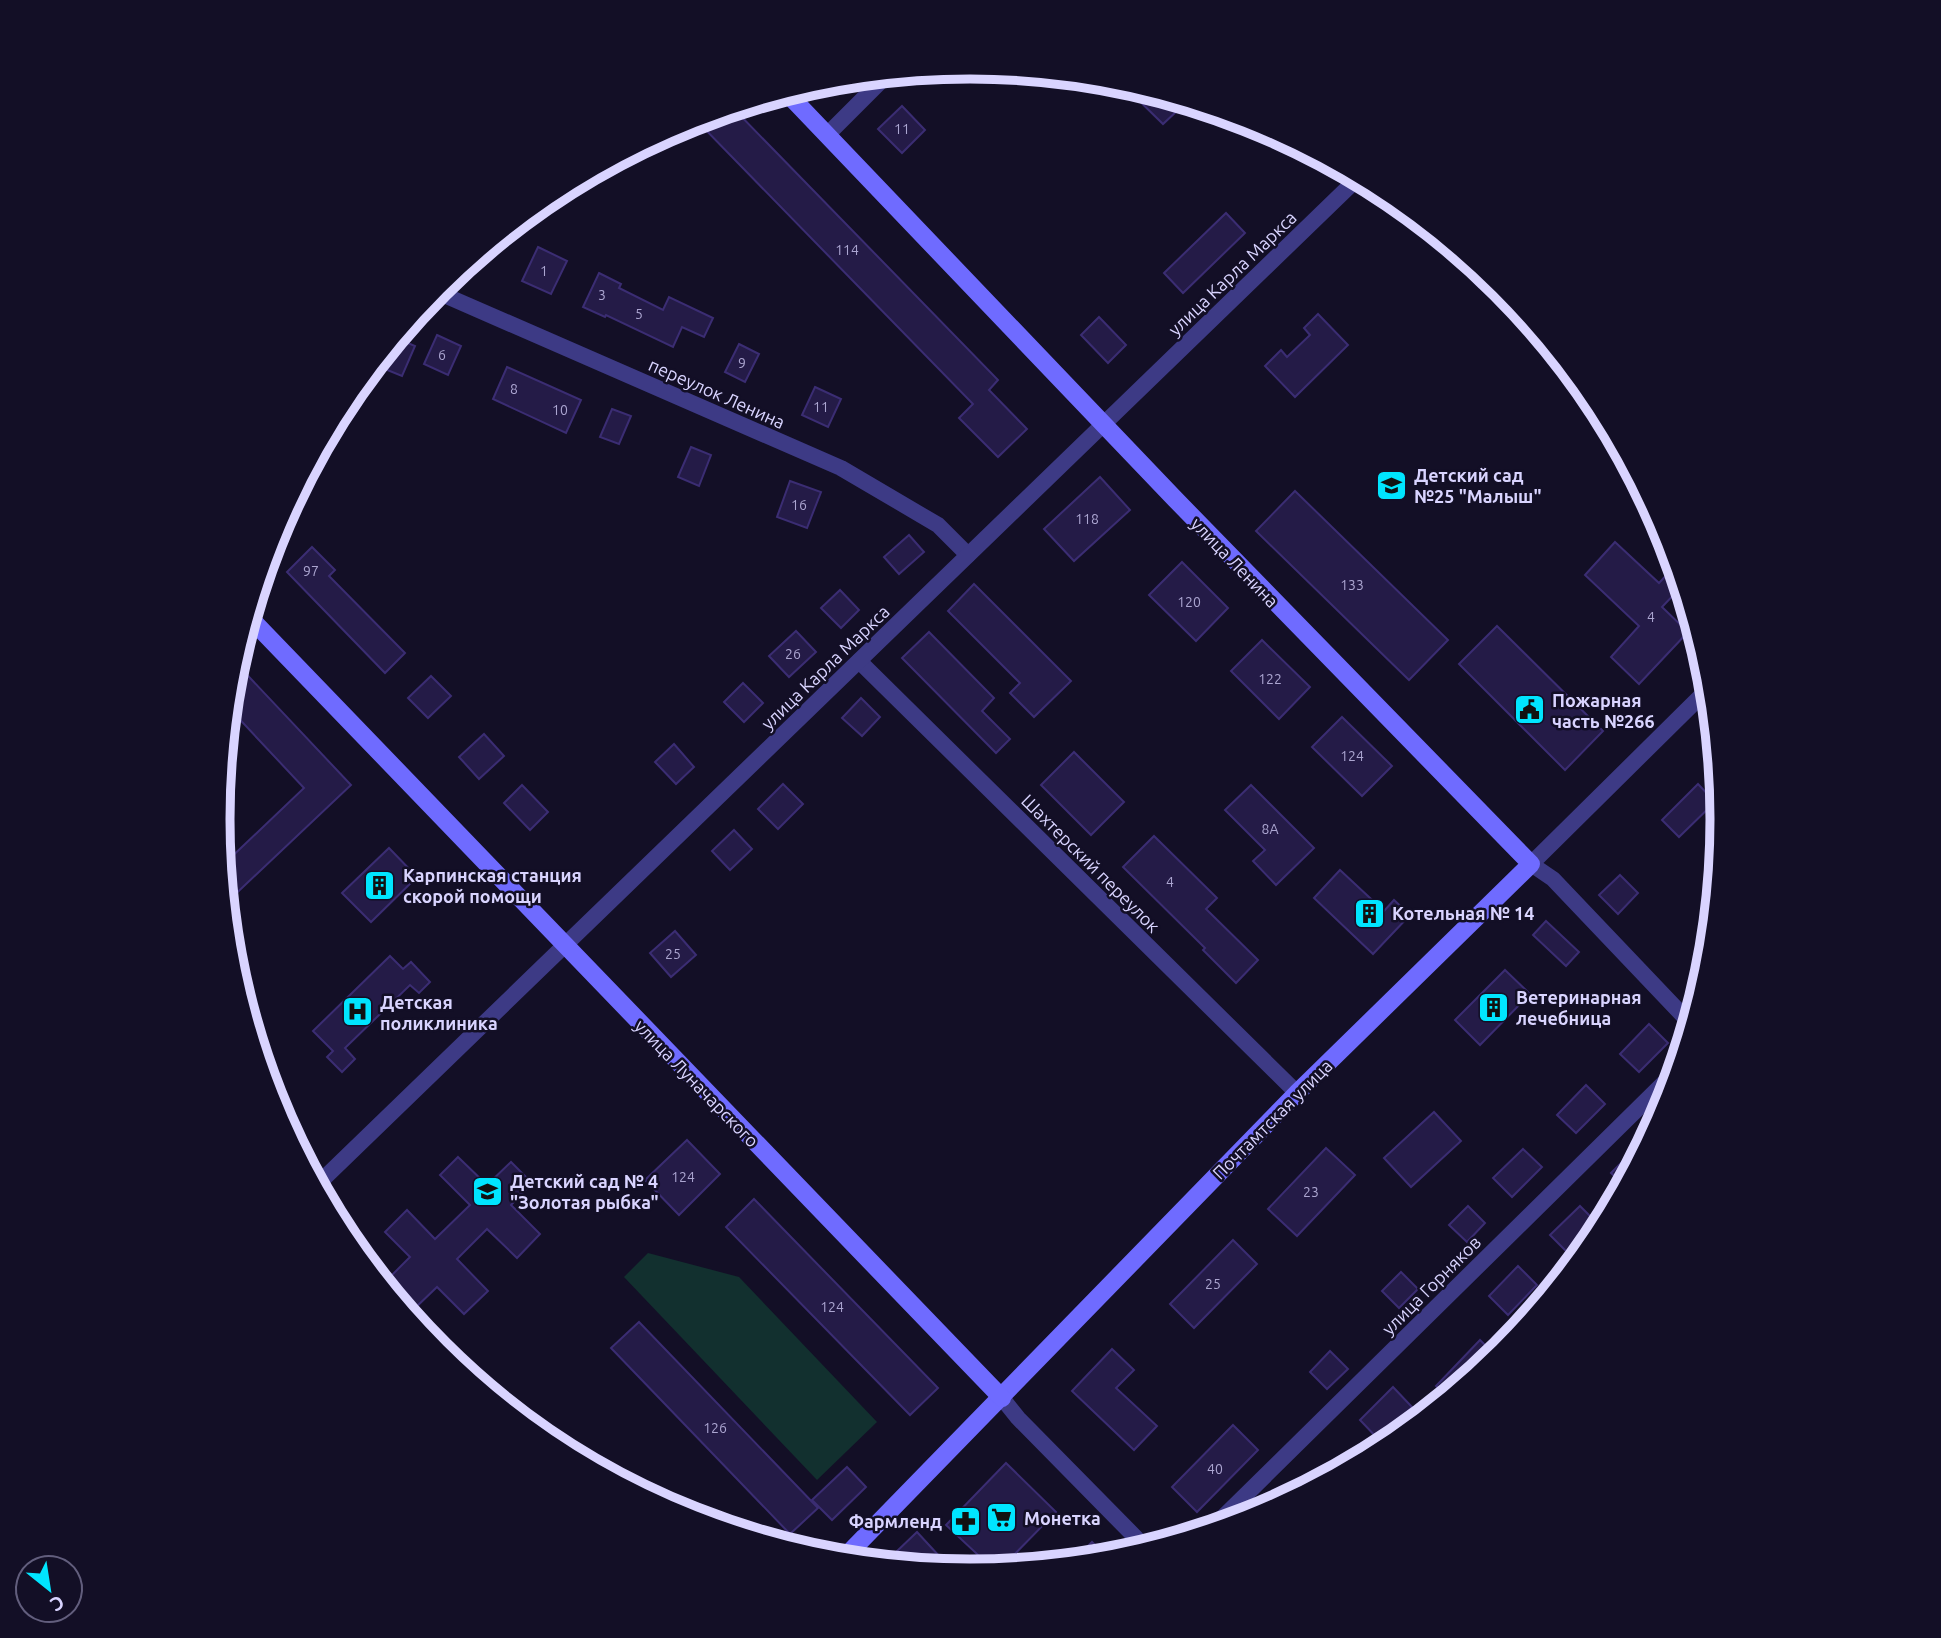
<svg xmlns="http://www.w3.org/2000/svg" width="1941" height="1638" font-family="Ubuntu,sans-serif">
<rect width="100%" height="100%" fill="#130f26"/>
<path fill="#12302f" d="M 648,1253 L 739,1277 L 877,1422 L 817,1480 L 624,1277 Z"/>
<g fill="#241b47" stroke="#3b2d73" stroke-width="2">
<path d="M 1119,81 L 1162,95 L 1178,110 L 1163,124 Z"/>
<path d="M 902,106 L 925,130 L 902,153 L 878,129 Z"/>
<path d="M 733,108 L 998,380 L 989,390 L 1027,429 L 998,457 L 959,418 L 973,404 L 696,120 Z"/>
<path d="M 1226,213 L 1245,233 L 1183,293 L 1164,273 Z"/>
<path d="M 538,247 L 567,261 L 551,294 L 522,281 Z"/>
<path d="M 1454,247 L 1490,276 L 1479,287 L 1448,255 Z"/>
<path d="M 599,273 L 621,284 L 619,288 L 663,310 L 669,297 L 713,318 L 704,337 L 682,327 L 673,347 L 606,315 L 605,317 L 583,307 Z"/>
<path d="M 1318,314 L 1348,345 L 1295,397 L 1265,366 L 1281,350 L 1287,357 L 1310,335 L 1304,328 Z"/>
<path d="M 1099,317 L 1126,345 L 1108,363 L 1081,335 Z"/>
<path d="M 437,335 L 461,346 L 448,375 L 424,364 Z"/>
<path d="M 396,338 L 415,346 L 402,376 L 375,365 Z"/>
<path d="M 739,344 L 759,354 L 745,382 L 725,372 Z"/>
<path d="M 507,367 L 581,400 L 566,433 L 493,399 Z"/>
<path d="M 815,387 L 841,399 L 828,427 L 802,415 Z"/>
<path d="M 612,409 L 631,416 L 619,444 L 600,437 Z"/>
<path d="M 691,447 L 711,455 L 699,486 L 678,477 Z"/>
<path d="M 1100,477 L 1130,510 L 1074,561 L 1044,529 Z"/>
<path d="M 790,481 L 821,492 L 807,528 L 777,517 Z"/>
<path d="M 1295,491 L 1448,640 L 1409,680 L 1256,531 Z"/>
<path d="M 909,535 L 924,552 L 899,574 L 884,557 Z"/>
<path d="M 1615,542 L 1659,583 L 1676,565 L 1682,586 L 1662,607 L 1688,632 L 1639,684 L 1611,657 L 1639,626 L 1585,575 Z"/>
<path d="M 312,547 L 335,570 L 329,576 L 405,653 L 385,673 L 287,572 Z"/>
<path d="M 1182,562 L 1228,608 L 1196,641 L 1149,595 Z"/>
<path d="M 974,584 L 1071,681 L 1034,717 L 1010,693 L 1020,683 L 948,611 Z"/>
<path d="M 840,590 L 859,610 L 841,628 L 821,608 Z"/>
<path d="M 1497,626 L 1603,731 L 1565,770 L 1459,664 Z"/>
<path d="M 796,631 L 816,652 L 789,677 L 769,656 Z"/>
<path d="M 929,632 L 994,698 L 982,711 L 1010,739 L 996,753 L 902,658 Z"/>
<path d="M 1262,640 L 1310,687 L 1279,719 L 1231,671 Z"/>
<path d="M 235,662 L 351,785 L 226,903 L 223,865 L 304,788 L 229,708 Z"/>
<path d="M 431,676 L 451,696 L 428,718 L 408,698 Z"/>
<path d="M 743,683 L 763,703 L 744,722 L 724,702 Z"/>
<path d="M 861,698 L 880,717 L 862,736 L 842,718 Z"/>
<path d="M 1342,717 L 1392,766 L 1362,796 L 1312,747 Z"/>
<path d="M 484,734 L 504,756 L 479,779 L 459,757 Z"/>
<path d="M 674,744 L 694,767 L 676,784 L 655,762 Z"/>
<path d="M 1074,752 L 1124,802 L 1091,835 L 1041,785 Z"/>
<path d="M 783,784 L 803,804 L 778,829 L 758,809 Z"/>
<path d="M 1698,784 L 1715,802 L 1679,837 L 1662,820 Z"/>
<path d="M 522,785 L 548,812 L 530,830 L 504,803 Z"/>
<path d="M 1251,785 L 1314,848 L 1276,885 L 1253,861 L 1265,850 L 1225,810 Z"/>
<path d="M 734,830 L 752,849 L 730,870 L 712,851 Z"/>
<path d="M 1154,836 L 1217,898 L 1206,909 L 1258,960 L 1236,983 L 1203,950 L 1205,948 L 1123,867 Z"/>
<path d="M 389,848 L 417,877 L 371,922 L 342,893 Z"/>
<path d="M 1340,870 L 1384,911 L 1394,900 L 1410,915 L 1373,954 L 1314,898 Z"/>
<path d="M 1620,875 L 1638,893 L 1618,914 L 1599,895 Z"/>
<path d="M 1546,921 L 1579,952 L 1566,966 L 1533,935 Z"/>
<path d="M 675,931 L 696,955 L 671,977 L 650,953 Z"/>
<path d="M 390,956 L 403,969 L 411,962 L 430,982 L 419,993 L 410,985 L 345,1048 L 355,1059 L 342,1072 L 327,1057 L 333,1051 L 313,1031 Z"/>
<path d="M 1505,970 L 1530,994 L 1480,1045 L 1455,1020 Z"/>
<path d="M 1649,1024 L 1668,1043 L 1639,1072 L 1620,1054 Z"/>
<path d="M 1586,1085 L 1605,1104 L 1576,1133 L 1557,1115 Z"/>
<path d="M 1434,1112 L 1461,1141 L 1411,1187 L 1384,1158 Z"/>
<path d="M 687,1140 L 720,1174 L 679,1215 L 645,1180 Z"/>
<path d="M 1644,1140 L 1647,1142 L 1624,1185 L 1611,1173 Z"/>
<path d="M 1326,1148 L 1355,1175 L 1297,1236 L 1268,1209 Z"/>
<path d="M 1523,1149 L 1542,1167 L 1512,1197 L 1493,1178 Z"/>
<path d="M 458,1157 L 487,1185 L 511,1162 L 532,1183 L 511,1205 L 540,1234 L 517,1258 L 487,1229 L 457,1259 L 488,1291 L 464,1314 L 437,1287 L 413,1310 L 385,1282 L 410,1257 L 385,1232 L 407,1210 L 435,1239 L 470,1205 L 440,1175 Z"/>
<path d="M 754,1199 L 938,1388 L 910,1415 L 726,1227 Z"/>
<path d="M 1468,1206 L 1485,1223 L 1467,1242 L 1449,1225 Z"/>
<path d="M 1580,1206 L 1599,1225 L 1569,1254 L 1550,1235 Z"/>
<path d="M 1233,1240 L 1257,1264 L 1194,1328 L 1170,1304 Z"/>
<path d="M 1518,1266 L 1537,1285 L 1508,1315 L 1489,1296 Z"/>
<path d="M 1401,1272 L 1418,1289 L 1399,1308 L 1382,1291 Z"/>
<path d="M 639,1322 L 818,1508 L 790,1534 L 611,1348 Z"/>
<path d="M 1480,1340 L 1496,1356 L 1447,1396 L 1436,1386 Z"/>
<path d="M 1112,1349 L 1134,1370 L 1116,1388 L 1157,1426 L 1134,1450 L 1072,1391 Z"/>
<path d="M 1330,1351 L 1348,1369 L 1327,1389 L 1310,1372 Z"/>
<path d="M 1393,1387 L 1412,1407 L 1379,1440 L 1360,1420 Z"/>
<path d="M 1233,1425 L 1258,1450 L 1197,1512 L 1172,1487 Z"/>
<path d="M 1006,1463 L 1056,1512 L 1001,1568 L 993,1569 L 946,1525 Z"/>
<path d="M 847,1467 L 866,1487 L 832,1520 L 812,1500 Z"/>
<path d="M 917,1532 L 952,1570 L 907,1565 L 895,1553 Z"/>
<path d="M 1092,1542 L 1108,1558 L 1073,1561 Z"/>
</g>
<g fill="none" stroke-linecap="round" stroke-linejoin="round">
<g stroke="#3d3a85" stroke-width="16">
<path d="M 827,135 L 887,75"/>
<path d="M 435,291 L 841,468 L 938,525 L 968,555"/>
<path d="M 859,661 L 1297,1093"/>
<path d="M 1691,1024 L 1553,879 L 1531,864 L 1710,687"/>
<path d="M 317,1185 L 1359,177"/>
<path d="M 1002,1398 L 1018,1418 L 1146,1548"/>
<path d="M 1212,1528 L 1677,1070"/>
</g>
<g stroke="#6f6bff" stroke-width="18">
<path d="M 786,92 L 1175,499 L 1531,864 L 1297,1093 L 843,1559"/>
<path d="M 249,617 L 1002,1398"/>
</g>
</g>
<defs>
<symbol id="school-square" viewBox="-11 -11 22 22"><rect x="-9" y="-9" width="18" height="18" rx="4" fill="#00e5ff" stroke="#130f26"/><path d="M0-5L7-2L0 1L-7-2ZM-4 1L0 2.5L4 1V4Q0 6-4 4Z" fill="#111"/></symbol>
<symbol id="civic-square" viewBox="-11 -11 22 22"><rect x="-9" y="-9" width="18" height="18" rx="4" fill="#00e5ff" stroke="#130f26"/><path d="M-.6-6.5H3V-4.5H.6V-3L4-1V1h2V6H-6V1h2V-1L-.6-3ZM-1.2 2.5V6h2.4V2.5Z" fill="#111"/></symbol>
<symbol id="building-square" viewBox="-11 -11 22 22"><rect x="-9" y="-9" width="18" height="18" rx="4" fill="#00e5ff" stroke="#130f26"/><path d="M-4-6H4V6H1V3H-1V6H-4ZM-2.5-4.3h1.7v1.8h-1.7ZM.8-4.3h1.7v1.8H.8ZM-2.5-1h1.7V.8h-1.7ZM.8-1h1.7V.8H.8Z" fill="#111"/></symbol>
<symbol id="hospital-square" viewBox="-11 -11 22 22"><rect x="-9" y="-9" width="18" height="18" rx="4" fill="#00e5ff" stroke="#130f26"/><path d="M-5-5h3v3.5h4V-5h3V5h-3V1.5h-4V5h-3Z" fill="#111"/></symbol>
<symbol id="supermarket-square" viewBox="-11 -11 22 22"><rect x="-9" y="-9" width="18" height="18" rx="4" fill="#00e5ff" stroke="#130f26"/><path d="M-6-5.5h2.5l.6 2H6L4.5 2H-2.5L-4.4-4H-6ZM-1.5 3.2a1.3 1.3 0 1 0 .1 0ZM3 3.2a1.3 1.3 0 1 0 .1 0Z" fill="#111"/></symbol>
<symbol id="pharmacy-square" viewBox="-11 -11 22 22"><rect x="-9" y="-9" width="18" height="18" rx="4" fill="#00e5ff" stroke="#130f26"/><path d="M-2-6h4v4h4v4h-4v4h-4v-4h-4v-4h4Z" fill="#111"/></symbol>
</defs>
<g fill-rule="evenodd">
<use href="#school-square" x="1374" y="468" width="35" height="35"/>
<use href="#civic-square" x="1512" y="692" width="35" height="35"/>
<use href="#building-square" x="362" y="868" width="35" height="35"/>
<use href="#building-square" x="1352" y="896" width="35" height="35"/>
<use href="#building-square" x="1476" y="990" width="35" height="35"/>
<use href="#hospital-square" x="340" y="994" width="35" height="35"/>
<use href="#school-square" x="470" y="1174" width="35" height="35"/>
<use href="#supermarket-square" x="984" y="1500" width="35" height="35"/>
<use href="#pharmacy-square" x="948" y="1504" width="35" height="35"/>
</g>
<g text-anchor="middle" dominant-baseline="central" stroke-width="5" stroke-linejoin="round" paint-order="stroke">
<g font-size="14" fill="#aca6d1">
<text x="902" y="129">11</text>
<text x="847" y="250">114</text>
<text x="544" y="271">1</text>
<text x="602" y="295">3</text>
<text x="639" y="314">5</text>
<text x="442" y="355">6</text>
<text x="742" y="363">9</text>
<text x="514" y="389">8</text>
<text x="821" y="407">11</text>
<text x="560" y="410">10</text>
<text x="799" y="505">16</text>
<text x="1087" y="519">118</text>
<text x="311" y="571">97</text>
<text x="1352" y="585">133</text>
<text x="1189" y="602">120</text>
<text x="1651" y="617">4</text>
<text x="793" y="654">26</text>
<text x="1270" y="679">122</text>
<text x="1352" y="756">124</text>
<text x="1270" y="829">8А</text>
<text x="1170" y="882">4</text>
<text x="673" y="954">25</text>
<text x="683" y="1177">124</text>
<text x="1311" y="1192">23</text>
<text x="1213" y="1284">25</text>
<text x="832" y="1307">124</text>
<text x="715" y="1428">126</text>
<text x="1215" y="1469">40</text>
</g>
<g font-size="18" fill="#d9d4ff" stroke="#130f26">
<text transform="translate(1232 273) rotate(-44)">улица Карла Маркса</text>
<text transform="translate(717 393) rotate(24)">переулок Ленина</text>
<text transform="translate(1235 562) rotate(46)">улица Ленина</text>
<text transform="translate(825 667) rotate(-44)">улица Карла Маркса</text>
<text transform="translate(1091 863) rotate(45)">Шахтерский переулок</text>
<text transform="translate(697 1083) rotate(46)">улица Луначарского</text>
<text transform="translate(1272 1119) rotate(-45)">Почтамтская улица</text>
<text transform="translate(1431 1285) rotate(-45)">улица Горняков</text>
</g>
<g font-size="18" font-weight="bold" fill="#d9d4ff" stroke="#130f26" text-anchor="start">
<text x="1414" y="475">Детский сад<tspan x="1414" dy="21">№25 "Малыш"</tspan></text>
<text x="1552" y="700">Пожарная<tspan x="1552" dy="21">часть №266</tspan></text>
<text x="403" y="875">Карпинская станция<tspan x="403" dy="21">скорой помощи</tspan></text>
<text x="1392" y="913">Котельная № 14</text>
<text x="1516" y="997">Ветеринарная<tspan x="1516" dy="21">лечебница</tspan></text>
<text x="380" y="1002">Детская<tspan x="380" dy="21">поликлиника</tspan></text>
<text x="510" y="1181">Детский сад № 4<tspan x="510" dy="21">"Золотая рыбка"</tspan></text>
<text x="1024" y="1518">Монетка</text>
<text x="942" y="1521" text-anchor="end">Фармленд</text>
</g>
</g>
<path d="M0 0H1941V1638H0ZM230 819a740 740 0 1 1 1480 0a740 740 0 1 1-1480 0Z" fill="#130f26" fill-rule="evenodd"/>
<path fill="none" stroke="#d9d4ff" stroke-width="9" d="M230 819a740 740 0 1 1 1480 0a740 740 0 1 1-1480 0Z"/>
<g transform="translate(49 1589) rotate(150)"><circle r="33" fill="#130f26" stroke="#625e7d" stroke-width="2"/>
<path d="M0-5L12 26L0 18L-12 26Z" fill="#00e5ff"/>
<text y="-10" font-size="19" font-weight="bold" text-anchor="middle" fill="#d9d4ff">С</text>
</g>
</svg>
